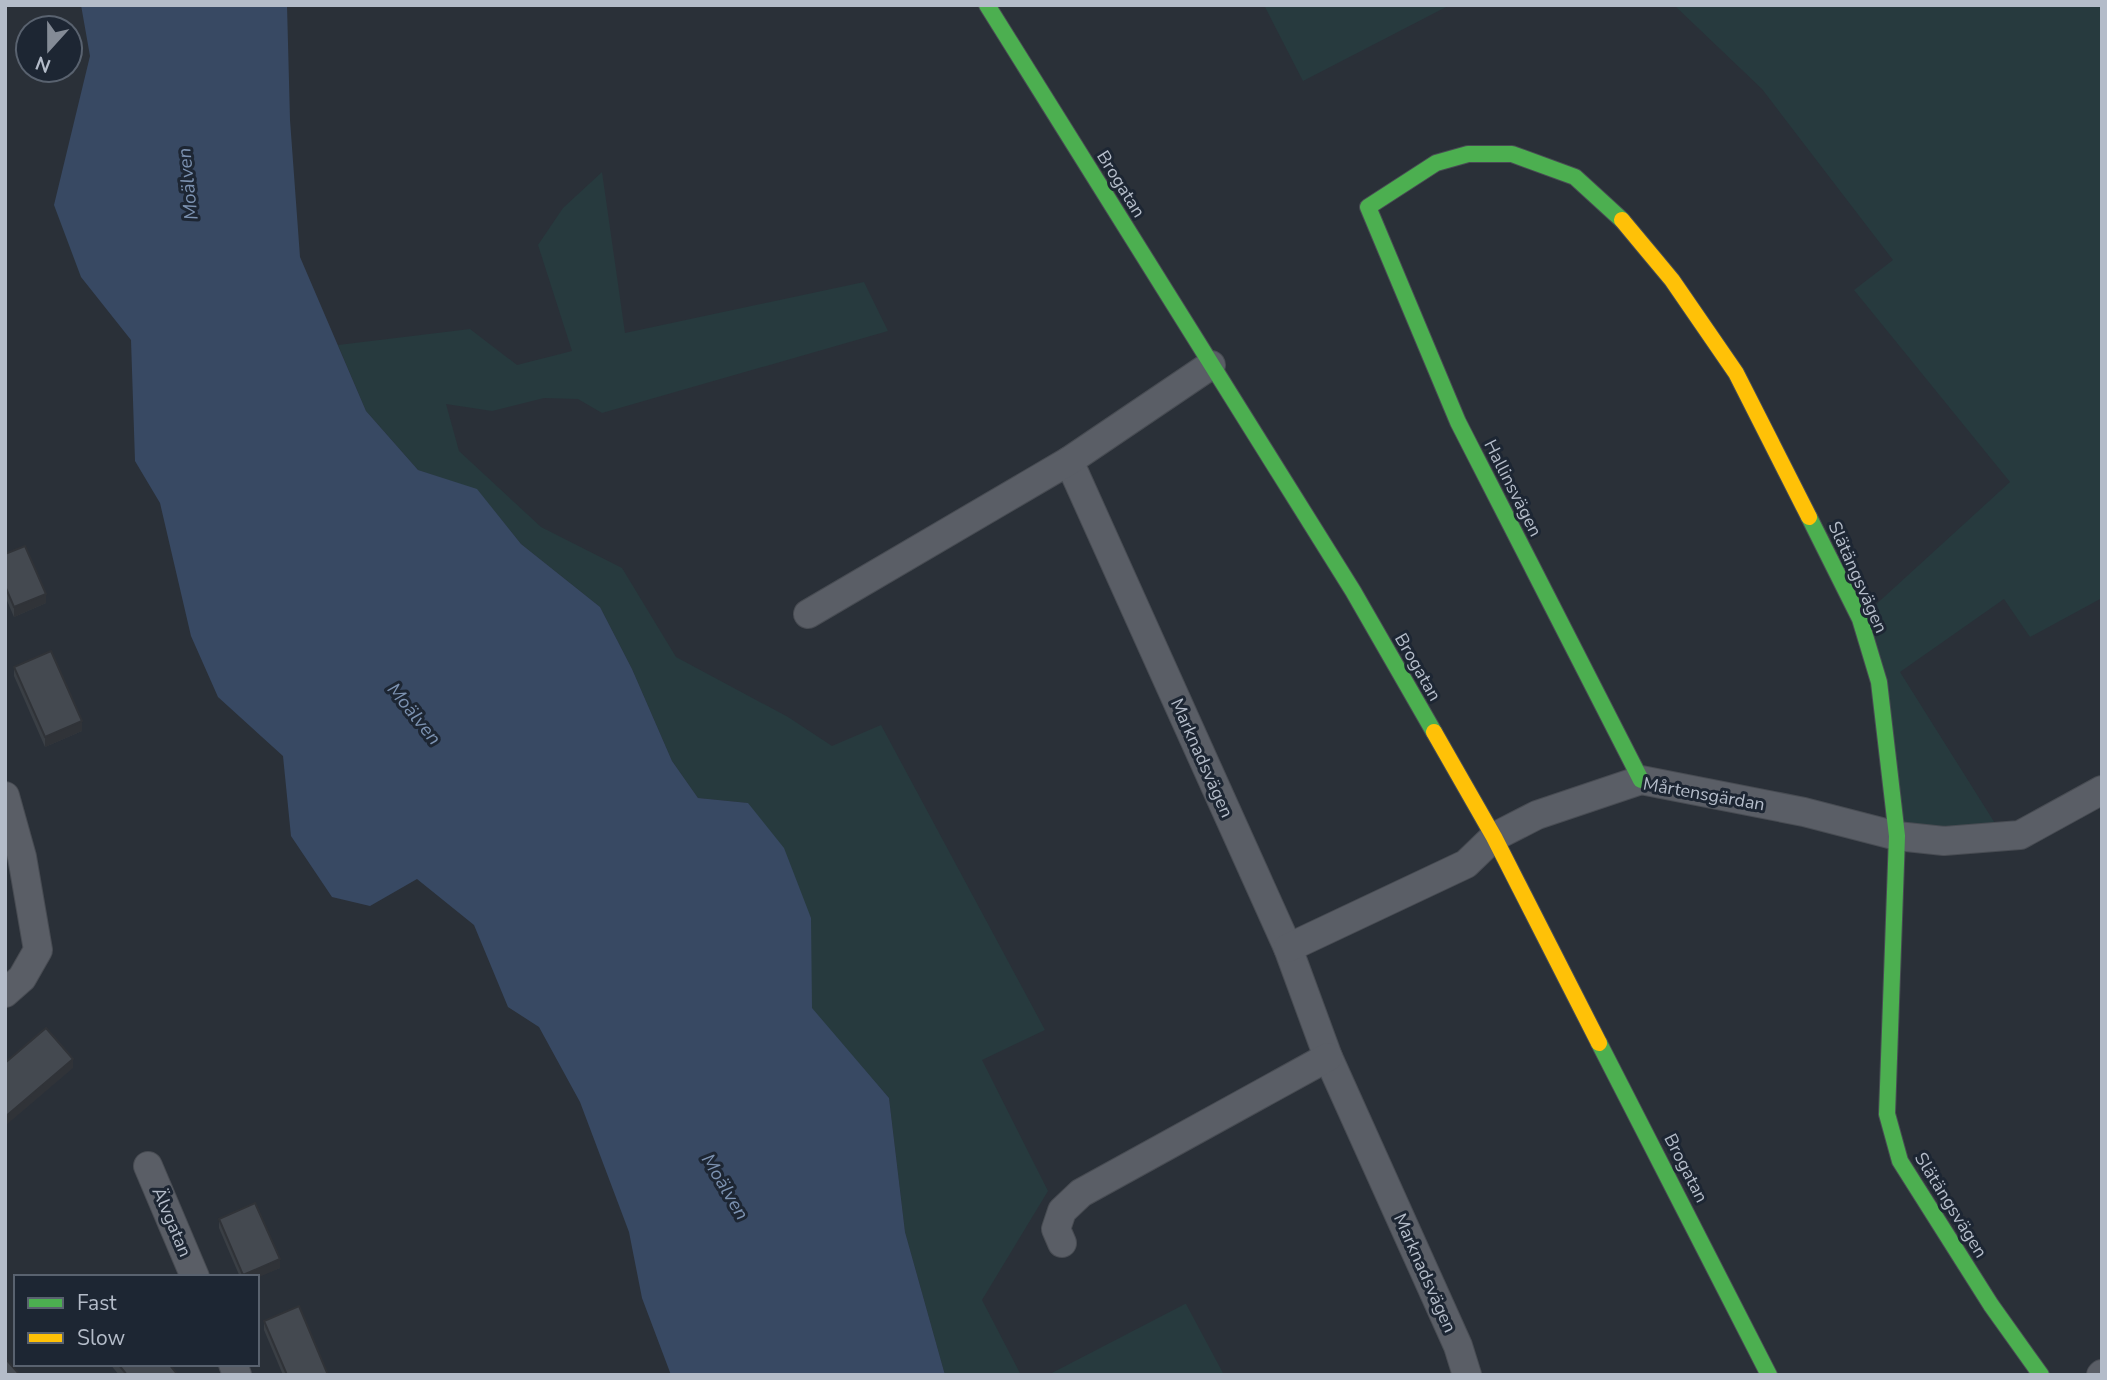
<svg xmlns="http://www.w3.org/2000/svg" width="2107" height="1380" font-family="'Nunito Sans',sans-serif">
<rect width="100%" height="100%" fill="#2a3038"/>
<g fill="#273a3e">
<path d="M 1264,5 L 1450,5 L 1303,81 Z"/>
<path d="M 1674,5 L 2102,5 L 2102,598 L 2030,637 L 2004,599 L 1900,672 L 2003,836 L 1897,836 L 1860,619 L 2010,482 L 1854,290 L 1893,260 L 1762,89 Z"/>
<path d="M 602,172 L 625,333 L 864,282 L 888,331 L 602,413 L 578,399 L 544,398 L 492,411 L 446,404 L 459,451 L 541,527 L 622,568 L 676,657 L 788,717 L 832,746 L 881,725 L 1045,1030 L 982,1060 L 1048,1191 L 982,1300 L 1021,1375 L 945,1375 L 905,1232 L 889,1098 L 811,1008 L 811,918 L 748,803 L 698,798 L 672,761 L 632,669 L 600,607 L 521,544 L 477,490 L 418,470 L 366,411 L 338,345 L 470,329 L 517,365 L 572,351 L 538,245 L 563,208 Z"/>
<path d="M 1186,1304 L 1224,1375 L 1048,1375 L 1185,1304 Z"/>
</g>
<path fill="#384963" d="M 81,5 L 287,5 L 290,120 L 300,257 L 366,411 L 418,470 L 477,489 L 521,544 L 600,607 L 632,669 L 672,761 L 698,798 L 748,803 L 784,848 L 811,918 L 812,1008 L 889,1098 L 905,1232 L 945,1375 L 671,1375 L 642,1298 L 629,1232 L 580,1102 L 539,1027 L 508,1007 L 474,925 L 417,879 L 370,906 L 332,897 L 291,836 L 283,756 L 218,697 L 191,636 L 160,503 L 135,461 L 131,340 L 81,277 L 54,205 L 90,56 Z"/>
<g fill="none" stroke-linecap="round" stroke-linejoin="round">
<defs>
<g id="street">
<path d="M 1069,461 L 1288,948 L 1328,1057 L 1458,1346 L 1467,1375"/>
<path d="M 808,614 L 1069,461 L 1211,365"/>
<path d="M 5,796 L 22,857 L 38,950 L 22,978 L 5,993"/>
<path d="M 1288,948 L 1466,864 L 1494,837 L 1537,815 L 1641,780 L 1804,812 L 1897,836 L 1944,841 L 2020,835 L 2102,790"/>
<path d="M 148,1166 L 195,1277"/>
<path d="M 1062,1243 L 1056,1229 L 1062,1211 L 1081,1193 L 1328,1057"/>
<path d="M 233,1364 L 237,1375"/>
<path d="M 2101,1375 L 2102,1374"/>
</g>
<g id="fast">
<path d="M 987,5 L 1353,591 L 1434,732"/>
<path d="M 1622,220 L 1575,177 L 1512,154 L 1468,154 L 1436,163 L 1368,207 L 1458,422 L 1641,780"/>
<path d="M 1809,517 L 1860,619 L 1879,682 L 1897,836 L 1887,1114 L 1900,1161 L 1991,1305 L 2041,1375"/>
<path d="M 1599,1043 L 1769,1375"/>
</g>
<g id="slow">
<path d="M 1622,220 L 1672,280 L 1736,373 L 1809,517"/>
<path d="M 1434,732 L 1494,837 L 1599,1043"/>
</g>
</defs>
<use href="#street" stroke="#484c53" stroke-width="30"/>
<use href="#fast" stroke="#484c53" stroke-width="18"/>
<use href="#slow" stroke="#484c53" stroke-width="18"/>
<use href="#street" stroke="#5a5e66" stroke-width="28"/>
<use href="#fast" stroke="#4caf50" stroke-width="16"/>
<use href="#slow" stroke="#ffc107" stroke-width="16"/>
</g>
<g fill="#3a3f45">
<path d="M 5,554 L 46,603 L 14,617 L 5,596 Z"/>
<path d="M 14,667 L 82,731 L 45,747 L 14,676 Z"/>
<path d="M 219,1219 L 280,1268 L 257,1277 L 240,1277 L 219,1228 Z"/>
<path d="M 264,1321 L 328,1375 L 283,1375 L 264,1330 Z"/>
<path d="M 110,1364 L 169,1364 L 178,1375 L 119,1375 Z"/>
</g>
<g fill="#303338">
<path d="M 46,594 L 46,603 L 14,617 L 14,607 Z"/>
<path d="M 82,721 L 82,731 L 45,747 L 45,737 Z"/>
<path d="M 73,1059 L 73,1068 L 5,1126 L 5,1117 Z"/>
<path d="M 280,1259 L 280,1268 L 257,1278 L 257,1277 L 243,1277 L 243,1275 Z"/>
</g>
<g fill="#444950" stroke="#303338" stroke-width="2">
<path d="M 25,546 L 46,594 L 14,607 L 5,586 L 5,554 Z"/>
<path d="M 51,651 L 82,721 L 45,737 L 14,667 Z"/>
<path d="M 46,1028 L 73,1059 L 5,1117 L 5,1063 Z"/>
<path d="M 255,1203 L 280,1259 L 243,1275 L 219,1219 Z"/>
<path d="M 299,1306 L 328,1375 L 287,1375 L 264,1321 Z"/>
<path d="M 5,1358 L 20,1375 L 5,1375 Z"/>
<path d="M 118,1364 L 169,1364 L 178,1375 L 127,1375 Z"/>
</g>
<g text-anchor="middle" dominant-baseline="central" stroke-width="6" stroke-linejoin="round" paint-order="stroke">
<g font-size="18" fill="#b4bcc9" stroke="#1d2633">
<text transform="translate(1121 184) rotate(58)">Brogatan</text>
<text transform="translate(1513 488) rotate(63)">Hallinsvägen</text>
<text transform="translate(1858 577) rotate(66)">Slätängsvägen</text>
<text transform="translate(1418 667) rotate(60)">Brogatan</text>
<text transform="translate(1202 758) rotate(66)">Marknadsvägen</text>
<text transform="translate(1704 794) rotate(10)">Mårtensgärdan</text>
<text transform="translate(1686 1168) rotate(63)">Brogatan</text>
<text transform="translate(1951 1205) rotate(58)">Slätängsvägen</text>
<text transform="translate(172 1222) rotate(67)">Älvgatan</text>
<text transform="translate(1425 1273) rotate(66)">Marknadsvägen</text>
</g>
<g font-size="19" font-style="italic" fill="#7c92b1" stroke="#1d2633">
<text transform="translate(188 184) rotate(-96)">Moälven</text>
<text transform="translate(414 714) rotate(51)">Moälven</text>
<text transform="translate(725 1187) rotate(59)">Moälven</text>
</g>
</g>
<rect width="2107" height="1380" fill="none" stroke="#b4bcc9" stroke-width="14"/>
<rect x="14" y="1275" width="245" height="91" fill="#1d2633" stroke="#59626f" stroke-width="2"/>
<rect x="28" y="1298" width="35" height="10" fill="#4caf50" stroke="#59626f" stroke-width="2"/>
<text x="77" y="1310" font-size="21" fill="#b4bcc9">Fast</text>
<rect x="28" y="1333" width="35" height="10" fill="#ffc107" stroke="#59626f" stroke-width="2"/>
<text x="77" y="1345" font-size="21" fill="#b4bcc9">Slow</text>
<g transform="translate(49 49) rotate(201)"><circle r="33" fill="#1d2633" stroke="#59626f" stroke-width="2"/>
<path d="M0-5L12 26L0 18L-12 26Z" fill="#848b96"/>
<text y="-10" font-size="19" font-weight="bold" text-anchor="middle" fill="#b4bcc9">N</text>
</g>
</svg>
